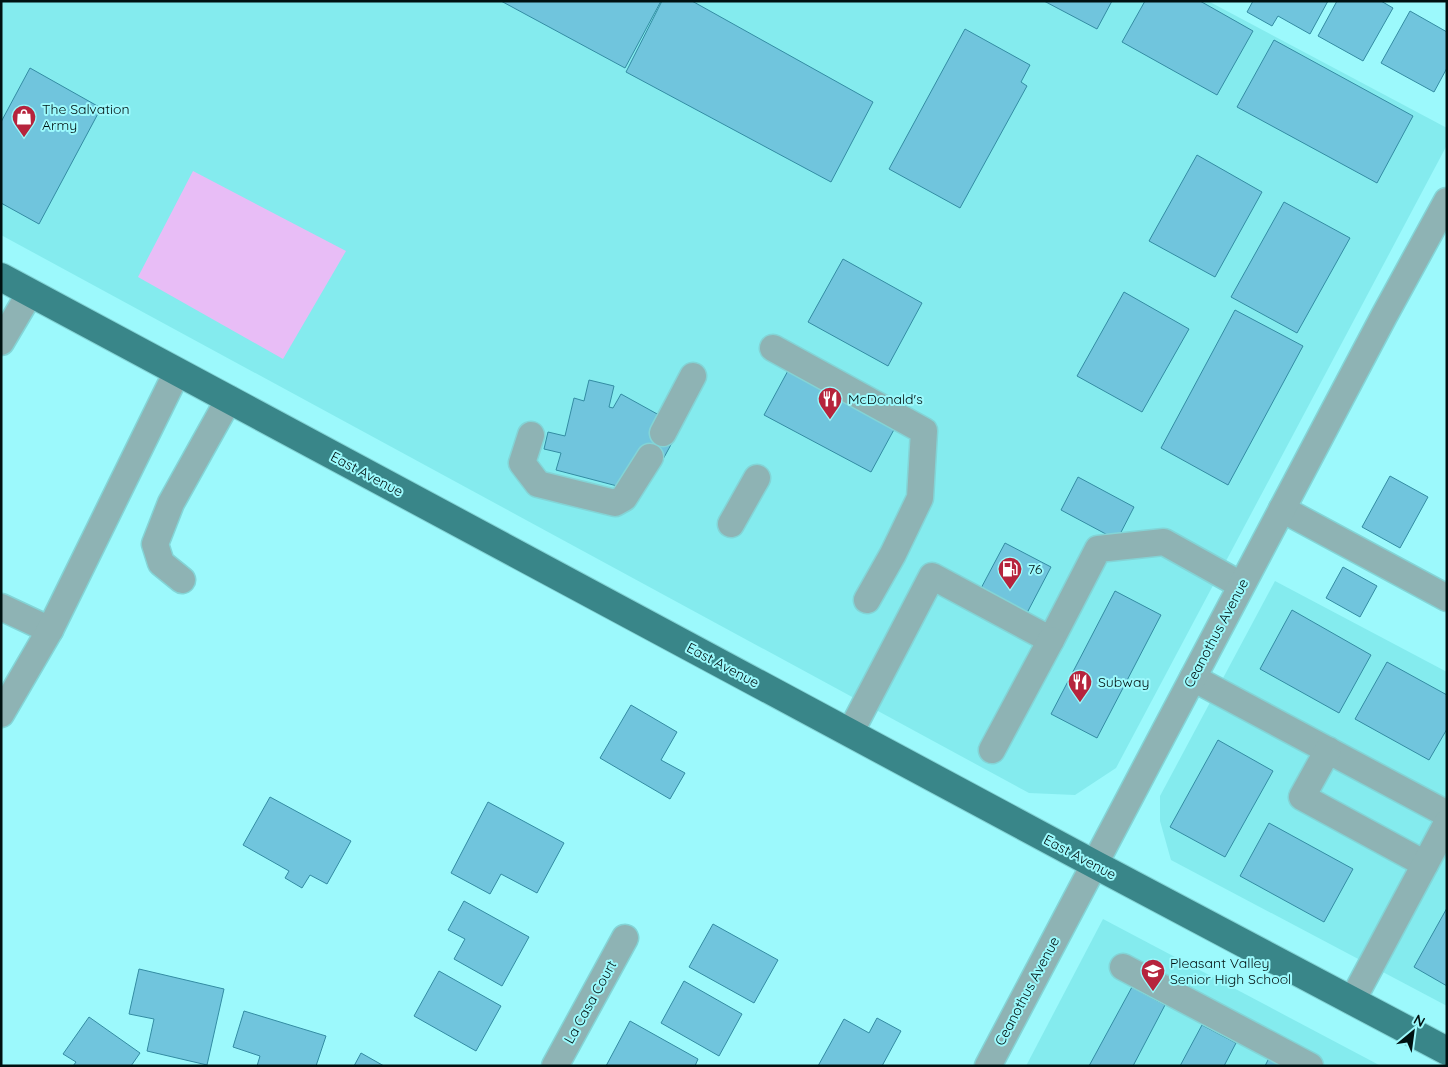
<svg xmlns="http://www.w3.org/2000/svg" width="1448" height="1067" font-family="Quicksand,sans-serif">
<rect width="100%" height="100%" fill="#9cf9fc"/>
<g fill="#84ebee">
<path d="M 1,1 L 1208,1 L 1447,128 L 1447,145 L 1116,768 L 1075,795 L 1029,793 L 1,235 Z"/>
<path d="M 1275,581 L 1447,672 L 1447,1006 L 1171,860 L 1160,821 L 1160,796 Z"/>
<path d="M 1103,919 L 1381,1066 L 1026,1066 Z"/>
</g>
<path fill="#e8bdf6" d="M 193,171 L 346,251 L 283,359 L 138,277 Z"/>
<g fill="#70c5dd" stroke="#338ca3">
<path d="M 501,1 L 661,1 L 625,68 Z"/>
<path d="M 662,1 L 692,1 L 873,102 L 831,182 L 626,72 Z"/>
<path d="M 1044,1 L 1112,1 L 1097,29 Z"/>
<path d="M 1145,1 L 1200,1 L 1253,31 L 1217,95 L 1122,42 Z"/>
<path d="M 1253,1 L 1328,1 L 1310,34 L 1278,16 L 1272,26 L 1247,12 Z"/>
<path d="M 1337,1 L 1381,1 L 1393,8 L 1363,61 L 1318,36 Z"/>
<path d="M 1410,11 L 1447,32 L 1447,68 L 1434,92 L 1381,63 Z"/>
<path d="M 965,29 L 1030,65 L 1021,82 L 1027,86 L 960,208 L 889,169 Z"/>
<path d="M 1274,40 L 1413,116 L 1377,183 L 1237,107 Z"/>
<path d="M 30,68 L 101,108 L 39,224 L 1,203 L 1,122 Z"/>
<path d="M 1197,155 L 1262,192 L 1215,277 L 1149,241 Z"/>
<path d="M 1284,202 L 1350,238 L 1297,333 L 1231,297 Z"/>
<path d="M 843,259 L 922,303 L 888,366 L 808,322 Z"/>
<path d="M 1124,292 L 1189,329 L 1142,412 L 1077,376 Z"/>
<path d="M 1235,310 L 1303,346 L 1228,485 L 1161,448 Z"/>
<path d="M 790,367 L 897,424 L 871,472 L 764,415 Z"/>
<path d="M 589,380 L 614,386 L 609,407 L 613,408 L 621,394 L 659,415 L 674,439 L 661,463 L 621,487 L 556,470 L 561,453 L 544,449 L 548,432 L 565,436 L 574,398 L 584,401 Z"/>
<path d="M 1390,476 L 1428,497 L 1400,548 L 1362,527 Z"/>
<path d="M 1078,477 L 1134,507 L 1117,540 L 1061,510 Z"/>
<path d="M 1005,543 L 1051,567 L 1016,634 L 970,609 Z"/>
<path d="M 1343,567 L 1377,586 L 1360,617 L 1326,598 Z"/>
<path d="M 1115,591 L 1161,615 L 1097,738 L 1051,714 Z"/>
<path d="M 1292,610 L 1371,655 L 1339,713 L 1260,669 Z"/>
<path d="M 1387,662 L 1447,695 L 1447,729 L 1429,760 L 1355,719 Z"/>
<path d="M 631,705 L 677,732 L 661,760 L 685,773 L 670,799 L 600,758 Z"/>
<path d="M 1218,740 L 1273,771 L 1225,857 L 1170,827 Z"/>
<path d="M 270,797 L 351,841 L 327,884 L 310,875 L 302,888 L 285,878 L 289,871 L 243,845 Z"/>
<path d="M 488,802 L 564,843 L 537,893 L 501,874 L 490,894 L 451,873 Z"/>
<path d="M 1269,823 L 1353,869 L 1324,922 L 1240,876 Z"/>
<path d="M 464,901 L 529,937 L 502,986 L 454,959 L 465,939 L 448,930 Z"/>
<path d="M 1447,908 L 1447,986 L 1414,967 Z"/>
<path d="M 713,924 L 778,960 L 754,1003 L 689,967 Z"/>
<path d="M 139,969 L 224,989 L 207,1065 L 147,1051 L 154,1019 L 129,1014 Z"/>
<path d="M 439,971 L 501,1006 L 476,1051 L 414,1016 Z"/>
<path d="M 684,981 L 742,1014 L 719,1056 L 661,1023 Z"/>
<path d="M 1132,987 L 1165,1005 L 1133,1066 L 1089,1066 Z"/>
<path d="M 244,1011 L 326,1036 L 316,1066 L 257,1066 L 260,1056 L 233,1047 Z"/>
<path d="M 89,1017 L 140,1053 L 131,1066 L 73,1066 L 76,1062 L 63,1054 Z"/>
<path d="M 877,1018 L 901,1031 L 882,1066 L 818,1066 L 844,1019 L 869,1033 Z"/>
<path d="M 630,1021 L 698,1059 L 695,1066 L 606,1066 Z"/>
<path d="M 1202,1025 L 1236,1043 L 1224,1066 L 1180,1066 Z"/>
<path d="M 361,1053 L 384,1066 L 354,1066 Z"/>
<path d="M 1269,1058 L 1283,1066 L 1265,1066 Z"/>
</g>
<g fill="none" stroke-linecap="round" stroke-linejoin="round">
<defs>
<g id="minor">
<path d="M 1,342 L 30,293"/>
<path d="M 773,348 L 924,431 L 920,498 L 893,554 L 867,600"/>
<path d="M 663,433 L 693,376"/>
<path d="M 531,435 L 522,463 L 538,484 L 615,503 L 624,498 L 650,457"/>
<path d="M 1282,509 L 1447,598"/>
<path d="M 731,524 L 757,478"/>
<path d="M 182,580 L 161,563 L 155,544 L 171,503 L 229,399"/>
<path d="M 1,607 L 50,630"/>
<path d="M 1193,678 L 1447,814"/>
<path d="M 1,714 L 50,630 L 177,372"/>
<path d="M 850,733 L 932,576 L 1051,640 L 1098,549 L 1164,542 L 1241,585"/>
<path d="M 992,750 L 1051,640"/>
<path d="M 1328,750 L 1302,797 L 1425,864"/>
<path d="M 1123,967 L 1310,1066"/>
<path d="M 1352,1001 L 1447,823"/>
<path d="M 555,1066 L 625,938"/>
<path d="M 988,1066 L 1384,316 L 1447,201"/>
</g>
<path id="major" d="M 1,277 L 1094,864 L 1447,1051"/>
</defs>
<use href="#minor" stroke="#83d4d6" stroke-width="29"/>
<use href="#major" stroke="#83d4d6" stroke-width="30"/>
<use href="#minor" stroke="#8eb3b4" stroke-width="26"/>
<use href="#major" stroke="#398689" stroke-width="28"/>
</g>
<defs>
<symbol id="shop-pin" viewBox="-11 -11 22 30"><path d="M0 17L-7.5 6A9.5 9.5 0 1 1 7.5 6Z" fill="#b6243d" stroke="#9cf9fc"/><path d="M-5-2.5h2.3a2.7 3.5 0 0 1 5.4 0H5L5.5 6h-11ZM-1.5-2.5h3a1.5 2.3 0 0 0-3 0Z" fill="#fff"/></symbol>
<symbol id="restaurant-pin" viewBox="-11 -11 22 30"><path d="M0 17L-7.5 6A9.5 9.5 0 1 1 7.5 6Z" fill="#b6243d" stroke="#9cf9fc"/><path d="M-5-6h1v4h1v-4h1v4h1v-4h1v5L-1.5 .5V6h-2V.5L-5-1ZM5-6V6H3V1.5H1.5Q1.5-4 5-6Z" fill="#fff"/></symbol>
<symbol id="fuel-pin" viewBox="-11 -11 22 30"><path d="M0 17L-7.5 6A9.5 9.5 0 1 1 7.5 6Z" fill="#b6243d" stroke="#9cf9fc"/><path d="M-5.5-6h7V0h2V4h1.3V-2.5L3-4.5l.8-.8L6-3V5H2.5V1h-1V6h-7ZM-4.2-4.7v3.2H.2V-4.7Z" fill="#fff"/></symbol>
<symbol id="school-pin" viewBox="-11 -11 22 30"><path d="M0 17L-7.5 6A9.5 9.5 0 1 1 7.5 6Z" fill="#b6243d" stroke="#9cf9fc"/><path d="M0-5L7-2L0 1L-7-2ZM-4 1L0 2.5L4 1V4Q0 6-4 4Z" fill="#fff"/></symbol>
</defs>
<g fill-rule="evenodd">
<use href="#shop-pin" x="10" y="103" width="28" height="38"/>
<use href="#restaurant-pin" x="816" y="385" width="28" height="38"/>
<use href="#fuel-pin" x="996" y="555" width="28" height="38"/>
<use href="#restaurant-pin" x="1066" y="668" width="28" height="38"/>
<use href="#school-pin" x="1139" y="957" width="28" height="38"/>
</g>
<g text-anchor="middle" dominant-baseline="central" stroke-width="4" stroke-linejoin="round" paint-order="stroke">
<g font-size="14" fill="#011" stroke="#9cf9fc" text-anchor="start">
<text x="42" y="109">The Salvation<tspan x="42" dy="16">Army</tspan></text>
<text x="848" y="399">McDonald's</text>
<text x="1028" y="569">76</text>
<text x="1098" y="682">Subway</text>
<text x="1170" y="963">Pleasant Valley<tspan x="1170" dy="16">Senior High School</tspan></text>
</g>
<g font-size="14" fill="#011" stroke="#9cf9fc">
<text transform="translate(367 474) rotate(28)">East Avenue</text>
<text transform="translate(1216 633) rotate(-62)">Ceanothus Avenue</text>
<text transform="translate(723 665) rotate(28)">East Avenue</text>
<text transform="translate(1080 857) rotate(28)">East Avenue</text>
<text transform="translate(1027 991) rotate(-62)">Ceanothus Avenue</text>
<text transform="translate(590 1002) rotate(-61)">La Casa Court</text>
</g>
</g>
<rect width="1448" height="1067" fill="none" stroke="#001111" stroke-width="5"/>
<g transform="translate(1413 1032) rotate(29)" stroke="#9cf9fc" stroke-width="4" paint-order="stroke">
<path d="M0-4L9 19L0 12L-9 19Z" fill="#001111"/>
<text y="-8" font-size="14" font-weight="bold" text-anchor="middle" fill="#001111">N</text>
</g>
</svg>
